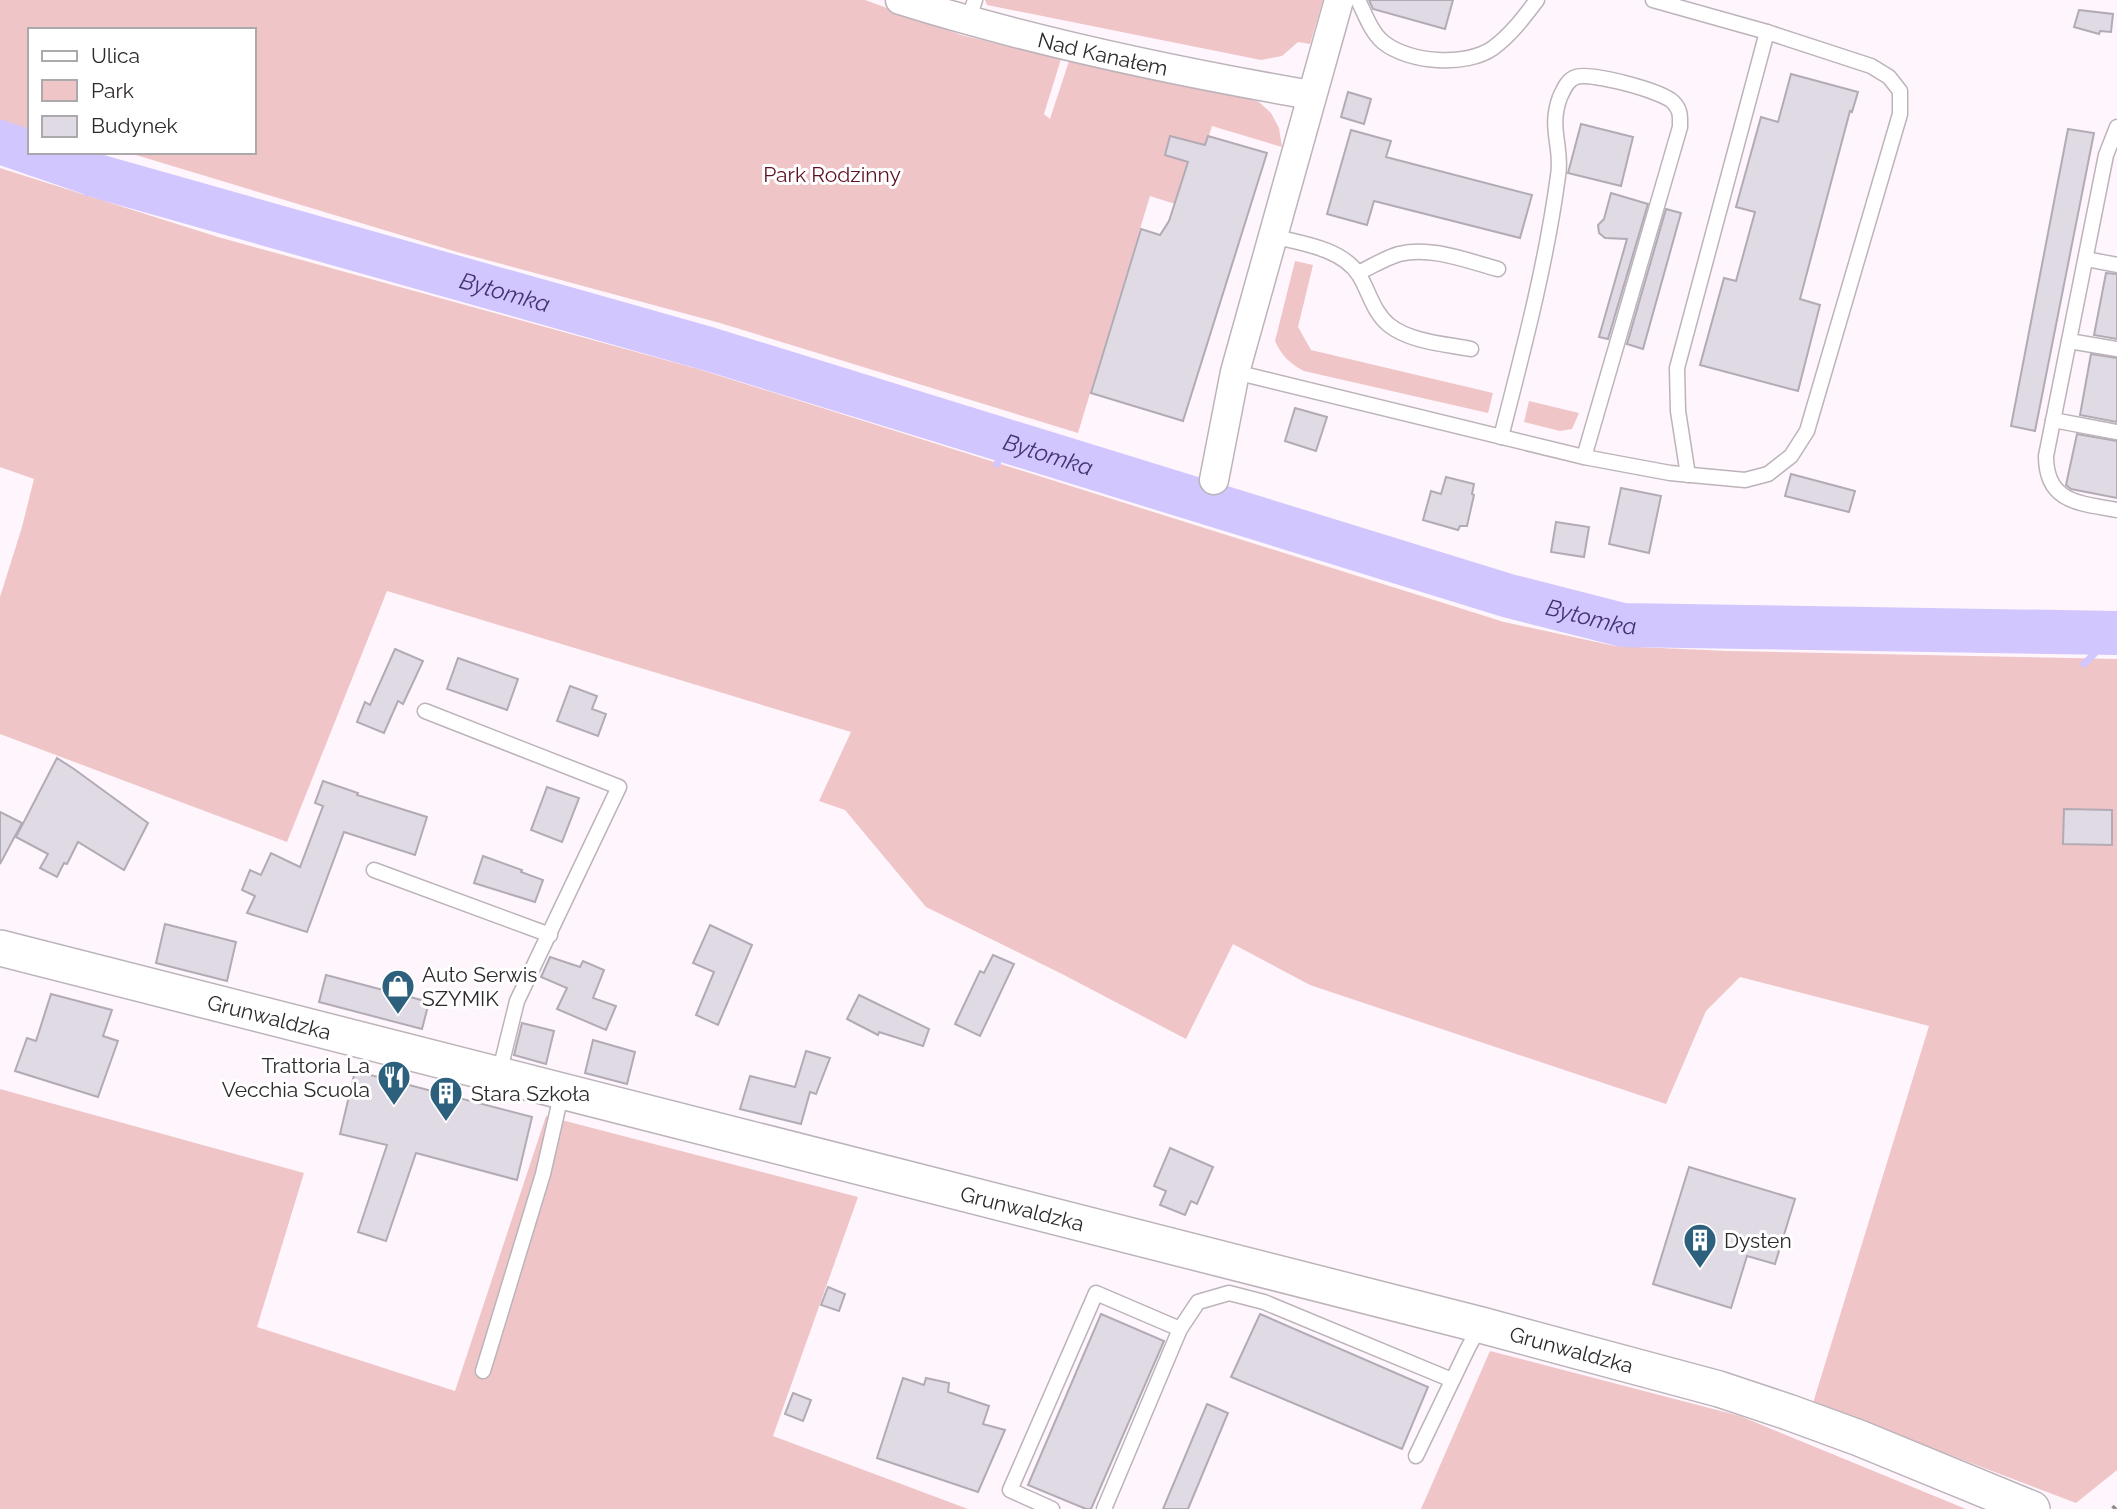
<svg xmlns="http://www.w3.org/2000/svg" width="2117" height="1509" font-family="Raleway,sans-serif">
<rect width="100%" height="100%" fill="#fef6fc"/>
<g fill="#efc5c8">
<path d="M 0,0 L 865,0 L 961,35 L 1061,59 L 1044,114 L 1050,119 L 1069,61 L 1226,91 L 1259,102 L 1271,113 L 1279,128 L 1282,147 L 1212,126 L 1193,185 L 1182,182 L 1175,204 L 1150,196 L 1078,433 L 720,323 L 457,252 L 126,152 L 254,152 L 254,30 L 30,30 L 30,139 L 0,130 Z"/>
<path d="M 985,0 L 1323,0 L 1310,44 L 1298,42 L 1282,56 L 1261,60 L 987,5 Z"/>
<path d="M 0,168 L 218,237 L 698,369 L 1504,622 L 1615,646 L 1728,651 L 2117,659 L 2117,1470 L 2076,1503 L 1813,1403 L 1929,1026 L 1740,977 L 1706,1011 L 1666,1104 L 1310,985 L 1233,944 L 1186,1039 L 1064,975 L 926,907 L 845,810 L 819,801 L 851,732 L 387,591 L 287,842 L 0,734 L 0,597 L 22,527 L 34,479 L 0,467 Z"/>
<path d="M 1295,261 L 1313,265 L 1298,327 L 1311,350 L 1493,393 L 1488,413 L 1304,371 C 1290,364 1281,355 1275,341 Z"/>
<path d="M 1529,401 L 1579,413 L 1572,429 L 1560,431 L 1524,422 Z"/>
<path d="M 0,1089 L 304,1173 L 257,1327 L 455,1391 L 546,1116 L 858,1197 L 773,1436 L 968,1509 L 0,1509 Z"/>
<path d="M 1490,1351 L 1740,1416 L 1966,1509 L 1421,1509 Z"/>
</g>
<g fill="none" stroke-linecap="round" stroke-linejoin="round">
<g stroke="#d2c6fe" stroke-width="7">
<path d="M 42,157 L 43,152"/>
<path d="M 87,193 L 104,178"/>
<path d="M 997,464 L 1006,441"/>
<path d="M 2084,664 L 2115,633"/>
</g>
<path stroke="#d2c6fe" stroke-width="44" id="s1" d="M 0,142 L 104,178 L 709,349 L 1509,596 L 1623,625 L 2117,633"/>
</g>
<g fill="#e0dae4" stroke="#b2abb5" stroke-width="2">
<path d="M 1369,0 L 1453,0 L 1445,29 L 1373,9 Z"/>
<path d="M 2079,10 L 2113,14 L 2111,32 L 2100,31 L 2099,34 L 2074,27 Z"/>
<path d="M 1791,74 L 1858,92 L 1852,112 L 1850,111 L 1800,299 L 1820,305 L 1798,391 L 1700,365 L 1724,278 L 1736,281 L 1755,212 L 1736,207 L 1761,117 L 1778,122 Z"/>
<path d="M 1348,92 L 1371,99 L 1364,124 L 1341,117 Z"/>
<path d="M 1581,124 L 1633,137 L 1621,186 L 1568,173 Z"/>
<path d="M 2068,129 L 2094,133 L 2035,431 L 2011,426 Z"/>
<path d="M 1351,130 L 1391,141 L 1386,157 L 1532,195 L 1520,238 L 1374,201 L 1367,225 L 1327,214 Z"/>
<path d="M 1170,136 L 1205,145 L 1208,136 L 1267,153 L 1183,421 L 1091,393 L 1141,229 L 1160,235 L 1169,221 L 1188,162 L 1165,155 Z"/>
<path d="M 1611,193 L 1648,204 L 1608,339 L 1599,337 L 1627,239 L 1605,238 L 1599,233 L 1598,225 L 1604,219 Z"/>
<path d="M 1666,209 L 1681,213 L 1643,349 L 1627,344 Z"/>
<path d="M 2106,273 L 2117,274 L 2117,339 L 2094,335 Z"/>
<path d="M 2091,354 L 2117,358 L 2117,422 L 2080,415 Z"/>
<path d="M 1295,408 L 1327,417 L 1316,451 L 1285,441 Z"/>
<path d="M 2077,434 L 2117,441 L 2117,498 L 2071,489 L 2066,485 Z"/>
<path d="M 1791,474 L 1855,491 L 1849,512 L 1785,496 Z"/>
<path d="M 1446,477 L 1474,484 L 1472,494 L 1474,495 L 1467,526 L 1460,526 L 1458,530 L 1423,520 L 1431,491 L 1441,494 Z"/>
<path d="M 1621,488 L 1661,496 L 1649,553 L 1609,544 Z"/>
<path d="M 1556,522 L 1589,527 L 1584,557 L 1551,552 Z"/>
<path d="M 395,649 L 423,661 L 403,704 L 398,701 L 384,733 L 357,722 L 365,702 L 370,705 Z"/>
<path d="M 458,658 L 518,679 L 507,710 L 447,689 Z"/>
<path d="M 570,686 L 597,696 L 592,709 L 606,714 L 598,736 L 557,721 Z"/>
<path d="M 57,758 L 74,769 L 148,823 L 124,870 L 78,842 L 67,864 L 64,863 L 57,877 L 40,868 L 48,854 L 16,837 Z"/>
<path d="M 323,781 L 358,793 L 357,795 L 427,817 L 415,855 L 344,832 L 307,932 L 247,913 L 255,896 L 242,890 L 250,870 L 261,875 L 271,853 L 300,867 L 323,806 L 315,803 Z"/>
<path d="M 547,787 L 579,798 L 562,842 L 531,830 Z"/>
<path d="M 2064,809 L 2112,810 L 2112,845 L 2063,844 Z"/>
<path d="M 0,812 L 22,823 L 0,864 Z"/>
<path d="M 483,856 L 522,870 L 521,872 L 543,880 L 535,902 L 474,883 Z"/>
<path d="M 165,924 L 236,942 L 227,981 L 156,963 Z"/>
<path d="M 710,925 L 752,945 L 718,1025 L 696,1015 L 714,972 L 693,963 Z"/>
<path d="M 993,955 L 1014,964 L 980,1036 L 955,1024 L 980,971 L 984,973 Z"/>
<path d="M 550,957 L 580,967 L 583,961 L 604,970 L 593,998 L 616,1006 L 606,1030 L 557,1009 L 567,988 L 541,977 Z"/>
<path d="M 326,975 L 429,1002 L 422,1029 L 319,1002 Z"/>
<path d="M 51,994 L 112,1010 L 103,1036 L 118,1041 L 98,1097 L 15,1071 L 27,1038 L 36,1041 Z"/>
<path d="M 859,995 L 929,1029 L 923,1046 L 879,1032 L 878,1035 L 847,1019 Z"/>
<path d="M 522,1023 L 554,1031 L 546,1064 L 514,1055 Z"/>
<path d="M 593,1040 L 635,1052 L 627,1084 L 585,1073 Z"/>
<path d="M 806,1051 L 830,1058 L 816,1094 L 810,1092 L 801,1124 L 740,1109 L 750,1076 L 795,1087 Z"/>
<path d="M 355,1071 L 532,1117 L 517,1180 L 416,1153 L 386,1241 L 358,1232 L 387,1145 L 340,1134 Z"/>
<path d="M 1170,1148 L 1213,1167 L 1197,1204 L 1191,1201 L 1185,1215 L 1160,1205 L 1166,1191 L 1154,1186 Z"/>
<path d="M 1689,1167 L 1795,1199 L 1775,1264 L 1747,1256 L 1731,1308 L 1653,1284 Z"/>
<path d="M 828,1287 L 845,1294 L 839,1311 L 821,1305 Z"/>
<path d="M 1101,1314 L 1164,1341 L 1091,1509 L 1086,1509 L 1028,1485 Z"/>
<path d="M 1260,1314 L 1428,1387 L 1402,1449 L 1231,1377 Z"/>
<path d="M 903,1378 L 924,1385 L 926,1378 L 949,1383 L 948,1392 L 989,1406 L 983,1424 L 1005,1430 L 978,1492 L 877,1458 Z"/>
<path d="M 793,1393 L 811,1400 L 803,1421 L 785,1414 Z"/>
<path d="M 1207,1404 L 1228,1413 L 1188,1509 L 1163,1509 Z"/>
</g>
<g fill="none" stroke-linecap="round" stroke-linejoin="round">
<defs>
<g id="service">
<path d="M 1358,0 C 1365,14 1371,32 1383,42 C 1409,63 1466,67 1493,48 C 1511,35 1524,17 1537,0"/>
<path d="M 968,21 L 975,0"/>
<path d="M 2117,127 L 2106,155 L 2046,456 C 2046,503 2080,503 2117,510"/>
<path d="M 1272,236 C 1300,243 1342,248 1359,275 C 1369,291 1373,312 1389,325 C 1410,342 1446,344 1471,349"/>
<path d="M 2086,259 L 2117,265"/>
<path d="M 1358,273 C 1371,267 1385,258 1399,254 C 1432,246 1467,261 1498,269"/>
<path d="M 2069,341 L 2117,349"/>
<path d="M 1235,372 L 1584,457 L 1670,473 L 1745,480 L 1768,474 L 1791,456 L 1807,431 L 1900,114 L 1900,91 L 1889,77 L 1871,66 L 1767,32 L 1653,0"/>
<path d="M 2053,420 L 2117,432"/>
<path d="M 1501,437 C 1523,351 1546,265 1558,176 C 1563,147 1548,129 1560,97 C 1564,89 1567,80 1576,77 C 1592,72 1662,91 1673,102 C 1681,110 1680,116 1680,127 L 1584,457"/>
<path d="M 1688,475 L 1678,411 L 1677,368 L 1767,32"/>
<path d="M 425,711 L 619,787 L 517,1001 L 499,1074"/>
<path d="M 374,870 L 550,935"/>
<path d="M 483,1371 L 543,1174 L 562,1091"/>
<path d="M 1416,1456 L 1468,1348 L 1480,1326"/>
<path d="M 1052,1509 L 1010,1490 L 1096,1293 L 1180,1329"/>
<path d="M 1104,1509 L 1180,1329 L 1198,1302 L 1229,1293 L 1264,1302 L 1452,1380"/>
</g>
<g id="minor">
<path id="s2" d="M 900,0 C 1034,42 1172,71 1311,95"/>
<path d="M 1214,480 L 1235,372 L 1339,0"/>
</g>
<g id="tertiary">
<path id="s3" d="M 0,948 L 1481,1325 L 1719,1389 L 1788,1412 L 1859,1438 L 2032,1509"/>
</g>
</defs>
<use href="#service" stroke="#bdb3ba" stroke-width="17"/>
<use href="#minor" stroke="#bdb3ba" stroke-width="31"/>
<use href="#tertiary" stroke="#bdb3ba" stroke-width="38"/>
<use href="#service" stroke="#fff" stroke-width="14"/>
<use href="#minor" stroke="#fff" stroke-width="28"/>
<use href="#tertiary" stroke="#fff" stroke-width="35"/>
<path stroke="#928c90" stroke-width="5" stroke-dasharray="3.5 7" stroke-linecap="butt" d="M 2113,1509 L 2117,1505"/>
</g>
<defs>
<symbol id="shop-pin" viewBox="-11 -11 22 30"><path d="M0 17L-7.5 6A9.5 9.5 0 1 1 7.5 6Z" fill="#2c607d" stroke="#fff"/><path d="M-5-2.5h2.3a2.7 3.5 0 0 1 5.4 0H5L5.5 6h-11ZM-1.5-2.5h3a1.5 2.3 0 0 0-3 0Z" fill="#fff"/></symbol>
<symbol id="restaurant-pin" viewBox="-11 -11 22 30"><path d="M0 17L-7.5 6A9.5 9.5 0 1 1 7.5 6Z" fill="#2c607d" stroke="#fff"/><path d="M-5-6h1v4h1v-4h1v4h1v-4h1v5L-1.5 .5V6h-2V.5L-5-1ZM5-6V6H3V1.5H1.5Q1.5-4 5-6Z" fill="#fff"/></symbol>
<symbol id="building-pin" viewBox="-11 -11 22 30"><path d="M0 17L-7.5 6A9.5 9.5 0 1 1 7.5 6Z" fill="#2c607d" stroke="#fff"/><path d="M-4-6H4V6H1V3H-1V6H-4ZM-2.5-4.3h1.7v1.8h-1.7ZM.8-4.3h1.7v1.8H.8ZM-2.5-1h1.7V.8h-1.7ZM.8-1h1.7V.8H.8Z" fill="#fff"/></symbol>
</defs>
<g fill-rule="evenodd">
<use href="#shop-pin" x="379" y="967" width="38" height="52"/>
<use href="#restaurant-pin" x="375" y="1058" width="38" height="52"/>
<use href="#building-pin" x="427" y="1074" width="38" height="52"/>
<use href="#building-pin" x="1681" y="1221" width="38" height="52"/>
</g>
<g text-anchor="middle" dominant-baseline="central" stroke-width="6" stroke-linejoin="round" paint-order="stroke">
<g font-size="21" fill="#2d292c" stroke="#fff">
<text stroke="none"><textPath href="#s2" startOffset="210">Nad Kanałem</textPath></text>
<text stroke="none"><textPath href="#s3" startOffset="278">Grunwaldzka</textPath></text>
<text stroke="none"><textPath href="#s3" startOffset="1055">Grunwaldzka</textPath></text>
<text stroke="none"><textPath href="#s3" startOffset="1622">Grunwaldzka</textPath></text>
</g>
<g font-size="21" fill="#5e1122" stroke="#fff">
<text x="832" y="174">Park Rodzinny</text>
</g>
<g font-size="21" fill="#2d292c" stroke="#fff" text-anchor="start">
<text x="422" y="974">Auto Serwis<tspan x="422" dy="24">SZYMIK</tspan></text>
<text x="370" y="1065" text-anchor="end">Trattoria La<tspan x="370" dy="24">Vecchia Scuola</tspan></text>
<text x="471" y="1093">Stara Szkoła</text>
<text x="1724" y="1240">Dysten</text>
</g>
<g font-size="23" font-style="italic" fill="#453273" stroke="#fff">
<text stroke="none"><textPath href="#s1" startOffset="527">Bytomka</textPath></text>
<text stroke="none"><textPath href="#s1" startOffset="1094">Bytomka</textPath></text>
<text stroke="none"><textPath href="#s1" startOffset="1661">Bytomka</textPath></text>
</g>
</g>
<rect x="28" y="28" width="228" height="126" fill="#ffffff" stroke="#aba9ab" stroke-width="2"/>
<rect x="42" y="51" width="35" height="10" fill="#ffffff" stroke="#aba9ab" stroke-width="2"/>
<text x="91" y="63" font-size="21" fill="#2d292c">Ulica</text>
<rect x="42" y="80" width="35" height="21" fill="#efc5c8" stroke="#aba9ab" stroke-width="2"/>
<text x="91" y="98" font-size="21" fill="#2d292c">Park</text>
<rect x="42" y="116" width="35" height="21" fill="#e0dae4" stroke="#aba9ab" stroke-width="2"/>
<text x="91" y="133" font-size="21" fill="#2d292c">Budynek</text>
</svg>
